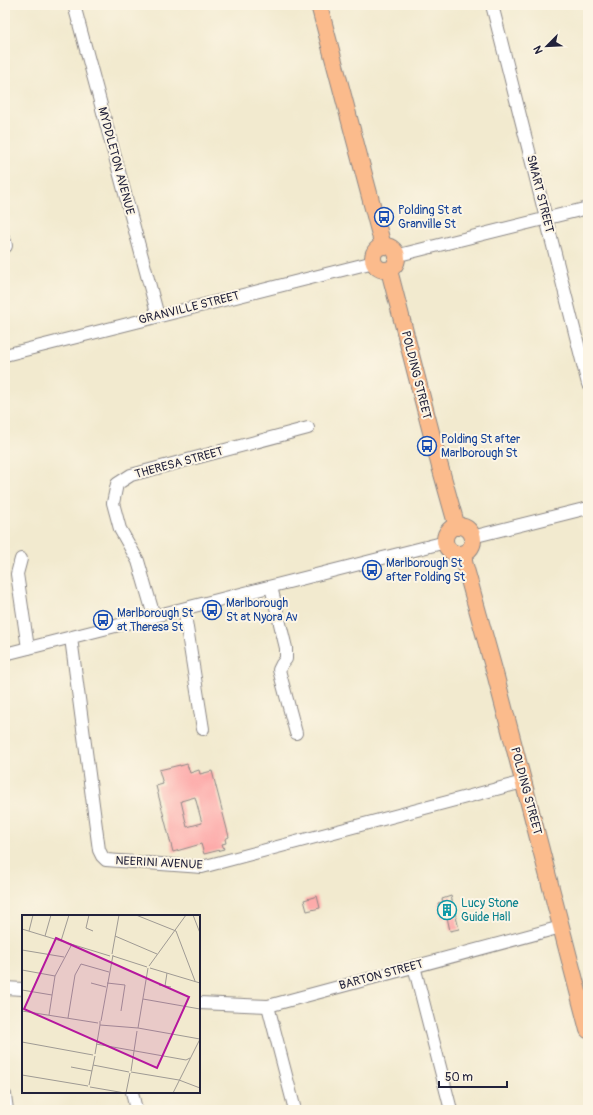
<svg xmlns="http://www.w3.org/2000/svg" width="593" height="1115" font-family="Pangolin,sans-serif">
<rect width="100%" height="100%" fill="#fcf5e5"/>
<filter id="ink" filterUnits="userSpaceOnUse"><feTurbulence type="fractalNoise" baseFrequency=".025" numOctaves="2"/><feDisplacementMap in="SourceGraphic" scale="8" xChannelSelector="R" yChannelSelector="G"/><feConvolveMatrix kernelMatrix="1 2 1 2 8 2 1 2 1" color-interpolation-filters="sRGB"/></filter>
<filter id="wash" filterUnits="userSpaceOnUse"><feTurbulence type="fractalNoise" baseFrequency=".012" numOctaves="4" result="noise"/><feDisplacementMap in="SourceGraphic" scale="16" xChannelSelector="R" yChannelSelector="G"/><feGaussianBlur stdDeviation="0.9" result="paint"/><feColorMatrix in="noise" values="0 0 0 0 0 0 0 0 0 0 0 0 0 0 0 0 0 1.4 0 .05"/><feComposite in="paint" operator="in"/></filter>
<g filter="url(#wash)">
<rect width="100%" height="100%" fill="#f2eacf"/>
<g id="blocks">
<g fill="#fdabaa" fill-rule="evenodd">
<path d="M 187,764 L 190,773 L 199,770 L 200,774 L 212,771 L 229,837 L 225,839 L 226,843 L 222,844 L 224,849 L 204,854 L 201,844 L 173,852 L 156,786 L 163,784 L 159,770 L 180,765 L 180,766 ZM 195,797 L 202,823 L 187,827 L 181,801 Z"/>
<path d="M 317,896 L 320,908 L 307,911 L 304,900 Z"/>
<path d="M 451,896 L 459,929 L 450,931 L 447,917 L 442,918 L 438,903 L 443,902 L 442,899 Z"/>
</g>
</g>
</g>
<g filter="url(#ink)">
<use href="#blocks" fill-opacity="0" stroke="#8a8685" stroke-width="1"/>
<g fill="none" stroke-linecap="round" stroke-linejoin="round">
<defs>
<g id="minor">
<path d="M 74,5 L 158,316"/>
<path d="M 492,5 L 588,384"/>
<path d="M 5,241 L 6,246"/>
<path d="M 397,256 L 403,254 L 588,208"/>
<path d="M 5,355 L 374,262"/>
<path d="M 472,537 L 588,508"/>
<path d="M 21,559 L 17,574 L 28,648"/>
<path d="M 271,587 L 286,648 L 286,659 L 282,664 L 279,670 L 296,733"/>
<path d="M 184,609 L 203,729"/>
<path d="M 154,616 L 138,561 L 120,529 L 113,503 L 117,484 L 131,475 L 308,428"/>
<path d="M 71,638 L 99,850 L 102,856 L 106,860 L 202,867 L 523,782"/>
<path d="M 5,654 L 438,544 L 445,544"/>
<path d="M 414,966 L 451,1110"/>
<path d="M 5,988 L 23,989"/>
<path d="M 199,1003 L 268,1006 L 561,927"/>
<path d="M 268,1006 L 295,1110"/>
<path d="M 132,1092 L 136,1110"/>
<path d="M 5,1095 L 7,1110"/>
</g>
<g id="major">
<path d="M 319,5 L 383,246"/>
<circle cx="385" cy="258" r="12"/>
<path d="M 389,270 L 439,463 L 457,527"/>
<circle cx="459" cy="540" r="14"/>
<path d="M 464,553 L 464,562 L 496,677 L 588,1030"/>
</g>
</defs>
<use href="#minor" stroke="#8a8685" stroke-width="14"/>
<use href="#major" stroke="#8a8685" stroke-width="18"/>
<use href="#minor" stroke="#fff" stroke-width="12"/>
<use href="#major" stroke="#fbbb8c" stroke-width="16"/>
</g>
</g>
<defs>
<symbol id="bus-ring" viewBox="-11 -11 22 22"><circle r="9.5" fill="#fcf5e5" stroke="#1a4fb4" stroke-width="1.5"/><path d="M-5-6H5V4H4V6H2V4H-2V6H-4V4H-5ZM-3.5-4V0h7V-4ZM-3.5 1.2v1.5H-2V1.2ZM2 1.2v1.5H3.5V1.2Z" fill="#1a4fb4"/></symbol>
<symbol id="building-ring" viewBox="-11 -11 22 22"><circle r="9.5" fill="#fcf5e5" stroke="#0f9aa8" stroke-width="1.5"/><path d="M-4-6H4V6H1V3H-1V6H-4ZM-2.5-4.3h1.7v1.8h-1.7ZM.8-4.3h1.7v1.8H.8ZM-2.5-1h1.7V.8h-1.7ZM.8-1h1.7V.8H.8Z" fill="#0f9aa8"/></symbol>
</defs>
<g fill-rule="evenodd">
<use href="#bus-ring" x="373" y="206" width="22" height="22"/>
<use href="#bus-ring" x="416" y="435" width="22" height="22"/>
<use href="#bus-ring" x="361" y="559" width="22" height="22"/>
<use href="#bus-ring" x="201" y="599" width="22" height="22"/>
<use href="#bus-ring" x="92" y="609" width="22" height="22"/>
<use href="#building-ring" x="436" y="899" width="22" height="22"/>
</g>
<g text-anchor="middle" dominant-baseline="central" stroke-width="4" stroke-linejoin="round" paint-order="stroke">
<g font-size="12" fill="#22223b" stroke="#fcf5e5">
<text transform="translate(116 161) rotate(75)">MYDDLETON AVENUE</text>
<text transform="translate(540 194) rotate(76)">SMART STREET</text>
<text transform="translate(189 308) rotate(-14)">GRANVILLE STREET</text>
<text transform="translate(416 375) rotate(76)">POLDING STREET</text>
<text transform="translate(179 463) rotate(-15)">THERESA STREET</text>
<text transform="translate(526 791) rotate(75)">POLDING STREET</text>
<text transform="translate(159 863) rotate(3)">NEERINI AVENUE</text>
<text transform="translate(381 975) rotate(-15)">BARTON STREET</text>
</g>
<g font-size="12" fill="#164399" stroke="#fcf5e5" text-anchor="start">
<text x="398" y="210">Polding St at<tspan x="398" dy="14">Granville St</tspan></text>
<text x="441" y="439">Polding St after<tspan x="441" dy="14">Marlborough St</tspan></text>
<text x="386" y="563">Marlborough St<tspan x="386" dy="14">after Polding St</tspan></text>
<text x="226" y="603">Marlborough<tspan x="226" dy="14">St at Nyora Av</tspan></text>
<text x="117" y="613">Marlborough St<tspan x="117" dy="14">at Theresa St</tspan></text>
</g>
<g font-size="12" fill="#0d838f" stroke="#fcf5e5" text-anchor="start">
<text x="461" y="903">Lucy Stone<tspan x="461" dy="14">Guide Hall</tspan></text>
</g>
</g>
<g transform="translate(22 915)">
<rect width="178" height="178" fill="#f2eacf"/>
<path fill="none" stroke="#9f9a94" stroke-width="1" d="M 67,0 L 64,13 L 71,16M 114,0 L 154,16 L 173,66M 171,0 L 178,18M 0,14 L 88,41M 7,16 L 11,0M 23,21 L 29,0M 93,21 L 135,39M 39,26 L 47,0M 0,35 L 42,42M 90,39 L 97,0M 91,41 L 125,52M 127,51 L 164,0M 128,53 L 178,68M 0,55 L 33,61M 69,68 L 84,72M 85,68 L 103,70 L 99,96M 137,70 L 149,72M 143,71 L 145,58M 0,75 L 30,80M 121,84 L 178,94M 0,96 L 76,108M 27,100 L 33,61 L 50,29M 46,103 L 53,60 L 59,49 L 87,57M 78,106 L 78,110 L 116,113 L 178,124M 79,106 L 91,40M 116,113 L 126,53M 0,127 L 71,140M 74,129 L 164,145 L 168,143M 73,139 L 78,110M 71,150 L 107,157M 49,152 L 70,156M 109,156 L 115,116M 109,157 L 157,165 L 178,173M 0,160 L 66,171M 67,170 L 73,141M 68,172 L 103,178M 104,178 L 108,158M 151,178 L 178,124"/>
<path fill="#b5179e" fill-opacity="0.15" stroke="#b5179e" stroke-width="2" d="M 34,23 L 167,82 L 135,153 L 2,94 Z"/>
<rect width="178" height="178" fill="none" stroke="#22223b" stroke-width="2"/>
</g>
<rect width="593" height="1115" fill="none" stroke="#fcf5e5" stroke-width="20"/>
<g transform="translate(547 46) rotate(246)" stroke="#fcf5e5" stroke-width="3" paint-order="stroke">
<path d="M0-3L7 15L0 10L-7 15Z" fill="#22223b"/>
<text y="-6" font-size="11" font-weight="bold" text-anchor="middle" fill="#22223b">N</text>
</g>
<path d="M439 1081v6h68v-6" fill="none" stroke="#22223b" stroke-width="2"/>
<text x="445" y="1081" font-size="12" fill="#22223b" stroke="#fcf5e5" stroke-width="3" paint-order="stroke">50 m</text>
</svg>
